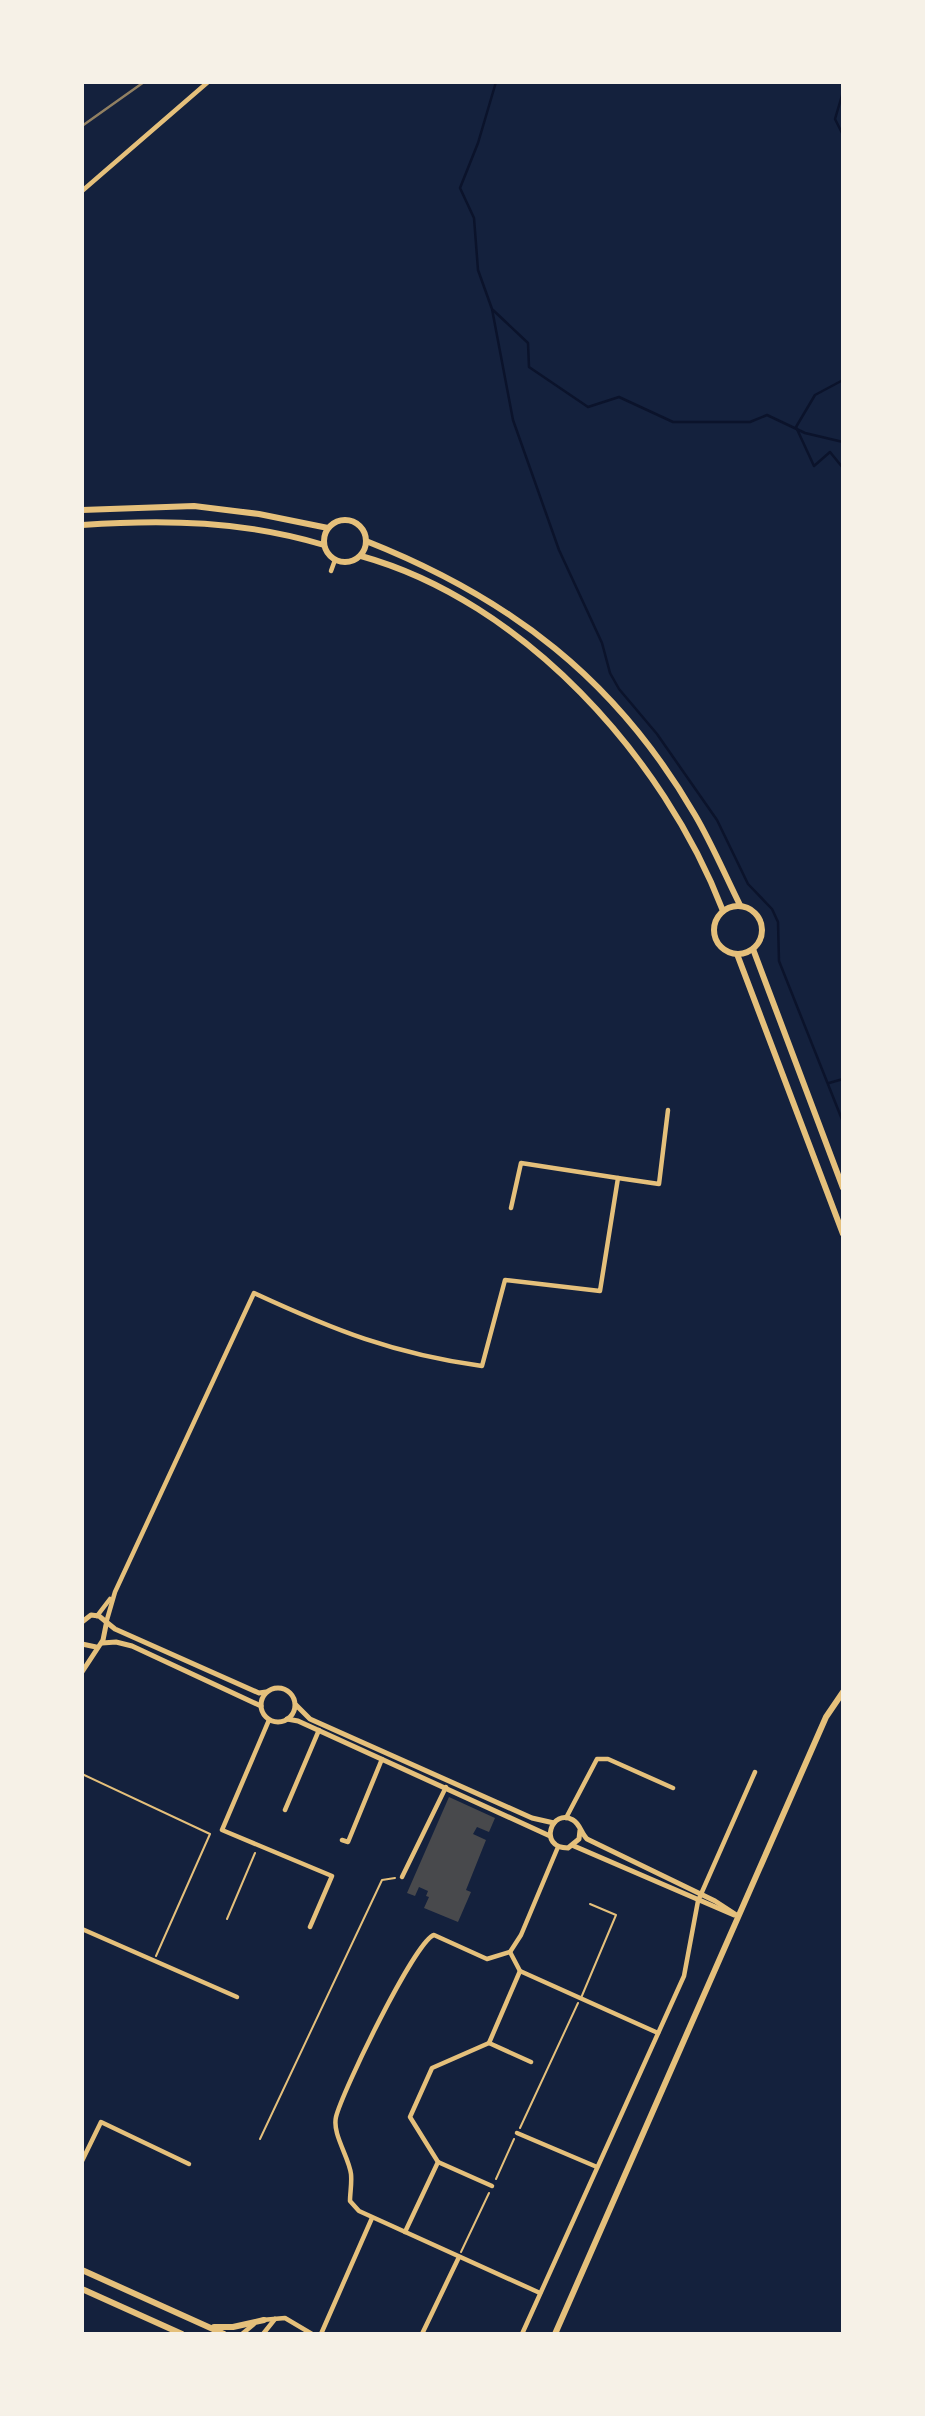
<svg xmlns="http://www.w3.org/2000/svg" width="925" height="2416" font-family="'Work Sans',sans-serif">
<rect width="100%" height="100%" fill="#14213d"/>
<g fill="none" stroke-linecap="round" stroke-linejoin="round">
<g stroke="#0b132b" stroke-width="2.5">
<path d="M 496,82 L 478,143 L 460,188 L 474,218 L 478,270 L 492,309 L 513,420 L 559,550 L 602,643 L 610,673 L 619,689 L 657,734 L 717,820 L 748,884 L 772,909 L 778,922 L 779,961 L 843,1122"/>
<path d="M 843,92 L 835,119 L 843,135"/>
<path d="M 493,310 L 528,343 L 529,367 L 588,407 L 619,397 L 673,422 L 750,422 L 767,415 L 805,433 L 843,442"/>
<path d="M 843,380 L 815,395 L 796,427 L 814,466 L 830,452 L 843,468"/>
<path d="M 829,1083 L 843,1079"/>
</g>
</g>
<path fill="#48494c" d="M 449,1797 L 495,1818 L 489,1832 L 477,1827 L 473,1834 L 486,1840 L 466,1890 L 471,1892 L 458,1922 L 424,1908 L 429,1897 L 426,1896 L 428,1891 L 419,1887 L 415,1896 L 407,1893 Z"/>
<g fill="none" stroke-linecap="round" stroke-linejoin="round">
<g stroke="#e5c07b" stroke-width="2">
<path d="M 82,1774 L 210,1834 L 156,1956"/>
<path d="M 227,1919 L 255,1853"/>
<path d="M 520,2128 L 578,2003"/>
<path d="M 260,2139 L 382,1880 L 395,1878"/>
<path d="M 496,2179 L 514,2139"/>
<path d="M 461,2252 L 489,2193"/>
</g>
<path stroke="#e5c07b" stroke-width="2" d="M 581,1998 L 616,1915 L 590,1904"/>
<g stroke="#e5c07b" stroke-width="4.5">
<path d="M 82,191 L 208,82"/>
<path d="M 331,571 L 335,560"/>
<path d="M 618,1178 L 659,1184 L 668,1110"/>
<path d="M 97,1616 L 110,1599"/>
<path d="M 106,1623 L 115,1592 L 254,1293 C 334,1330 394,1354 482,1366 L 505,1280 L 600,1291 L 618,1178 L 521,1163 L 511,1208"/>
<path d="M 269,1720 L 222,1830 L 332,1876 L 310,1927"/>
<path d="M 285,1810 L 319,1730"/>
<path d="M 566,1818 L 597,1759 L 608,1759 L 673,1788"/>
<path d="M 342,1840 L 348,1842 L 382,1759"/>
<path d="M 402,1877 L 446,1787"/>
<path d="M 82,1929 L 237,1997"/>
<path d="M 510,1952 L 521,1935 L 558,1847"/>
<path d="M 489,2043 L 531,2062"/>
<path d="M 517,2133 L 597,2167"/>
<path d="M 82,2161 L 101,2122 L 189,2164"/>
<path d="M 438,2162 L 492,2186"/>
<path d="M 405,2232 L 438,2162 L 410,2117 L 432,2068 L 489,2043 L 520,1971"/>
<path d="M 540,2293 L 359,2211 L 350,2201 C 350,2193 352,2183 351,2174 C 349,2157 332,2134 336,2117 C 342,2092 415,1941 434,1935 L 487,1959 L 510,1952 L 520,1971 L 658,2033"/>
<path d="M 262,2320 L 285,2318 L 312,2334"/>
<path d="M 242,2334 L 254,2324"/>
<path d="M 263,2334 L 275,2319"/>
<path d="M 321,2334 L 372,2218"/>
<path d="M 422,2334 L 459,2257"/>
<path d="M 522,2334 L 684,1976 L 698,1901 L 755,1772"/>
</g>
<g stroke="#e5c07b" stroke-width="5">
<path d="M 82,1622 L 91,1615 L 99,1616 L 115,1629 L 259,1693 L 266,1692"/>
<path d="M 102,1643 L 116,1642 L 132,1646 L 261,1706"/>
<path d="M 82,1644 L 96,1647"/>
<path d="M 82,1672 L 103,1640 L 106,1625"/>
<circle cx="278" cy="1705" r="17"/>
<path d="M 296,1705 L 310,1719 L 532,1818 L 554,1823"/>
<path d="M 287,1719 L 298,1721 L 550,1836"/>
<path d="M 580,1830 L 579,1839 L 568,1848 C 537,1848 552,1807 573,1820 C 580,1824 581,1833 587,1839 L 715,1901 L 738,1916"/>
<path d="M 574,1846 L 734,1915"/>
</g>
<g stroke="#e5c07b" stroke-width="6">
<path d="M 82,510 L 194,506 L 259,514 L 328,528"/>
<circle cx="345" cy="541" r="21"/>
<path d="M 82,525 C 166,519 244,521 324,545"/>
<path d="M 366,541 C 510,598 616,679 695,815 C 712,844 725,875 740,905"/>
<path d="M 361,556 C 523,601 664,757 723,911"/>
<circle cx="738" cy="930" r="24"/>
<path d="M 753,949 L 843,1188"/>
<path d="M 737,954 L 843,1234"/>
<path d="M 82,2270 L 224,2334"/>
<path d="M 82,2289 L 182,2334"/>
<path d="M 214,2327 L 233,2327 L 264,2320"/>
<path d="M 555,2334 L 826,1717 L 843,1692"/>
</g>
<path stroke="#918062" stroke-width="2.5" d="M 82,126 L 144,82"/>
</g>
<rect width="925" height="2416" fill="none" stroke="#f6f1e7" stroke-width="168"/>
</svg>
